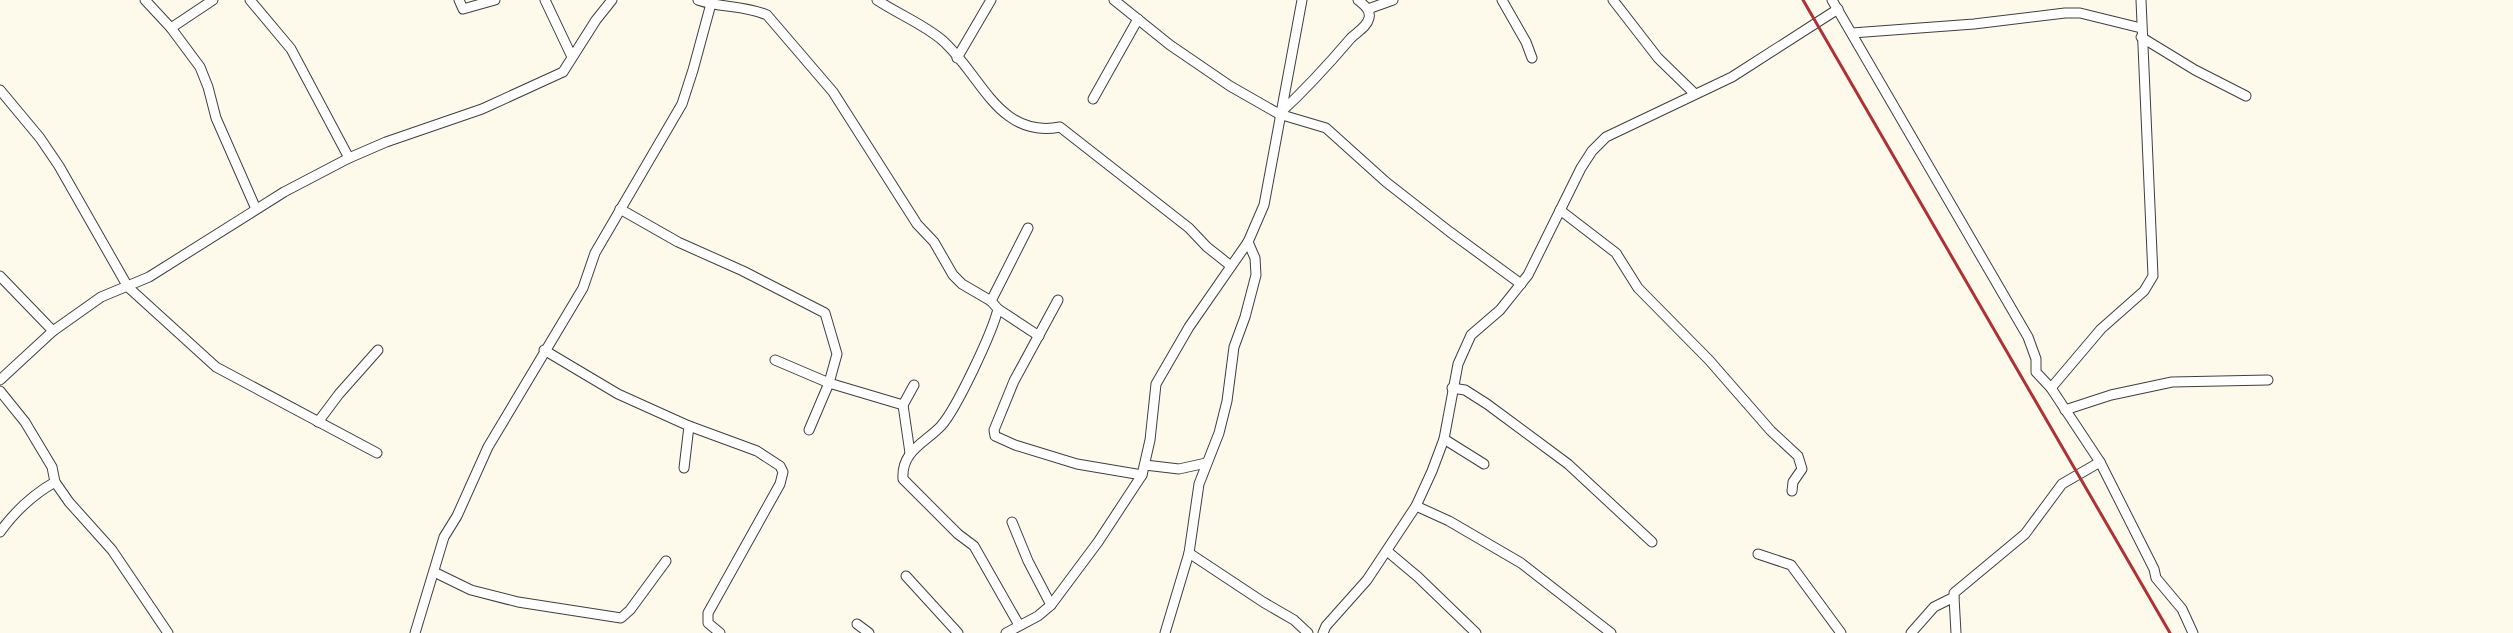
<svg xmlns="http://www.w3.org/2000/svg" width="2513" height="633" font-family="Literata,serif">
<rect width="100%" height="100%" fill="#fdfaec"/>
<g fill="none" stroke-linecap="round" stroke-linejoin="round">
<defs>
<g id="minor">
<path d="M 145,0 L 171,28 L 200,67 L 208,87 L 216,118 L 256,209"/>
<path d="M 250,0 L 291,49 L 349,158"/>
<path d="M 459,0 L 463,9 L 495,0"/>
<path d="M 545,0 L 572,57"/>
<path d="M 698,0 C 720,8 744,5 767,15 L 833,92 L 917,224 L 934,242 L 953,275 L 962,284 L 991,301 L 998,309 C 992,333 957,408 941,426 C 925,443 901,451 903,479 L 958,534 L 974,546 L 1019,625"/>
<path d="M 877,0 C 898,14 923,24 942,40 C 981,74 998,139 1060,127 L 1189,228 L 1207,247 L 1231,266"/>
<path d="M 1114,0 L 1170,45 L 1230,86 L 1279,114 L 1326,128 L 1386,182 L 1450,232 L 1521,284"/>
<path d="M 1502,0 L 1526,42 L 1532,58"/>
<path d="M 1613,0 L 1658,58 L 1695,94"/>
<path d="M 1832,0 L 2028,337 L 2036,359 L 2036,372 L 2051,388 L 2100,462 L 2154,569 L 2156,578 L 2182,609 L 2193,633"/>
<path d="M 1368,9 L 1393,0"/>
<path d="M 171,28 L 213,0"/>
<path d="M 1852,33 L 1974,24 L 2065,13 L 2080,13 L 2141,28"/>
<path d="M 2141,37 L 2195,70 L 2246,96"/>
<path d="M 957,58 L 991,0"/>
<path d="M 0,90 L 40,138 L 59,166 L 128,287 L 216,367 L 377,453"/>
<path d="M 1093,99 L 1138,19"/>
<path d="M 1279,114 C 1305,90 1328,65 1351,38 C 1357,32 1367,27 1369,18 C 1371,10 1364,5 1358,0"/>
<path d="M 620,209 L 678,242 L 743,271 L 825,313 L 837,354 L 829,383 L 775,360"/>
<path d="M 1560,210 L 1616,253 L 1638,288 L 1709,360 L 1771,431 L 1798,456 L 1802,469 L 1793,482 L 1792,491"/>
<path d="M 0,276 L 53,331"/>
<path d="M 1058,300 L 1014,381 L 994,430 L 995,436 L 1015,445 L 1077,464 L 1142,475"/>
<path d="M 991,301 L 1028,228"/>
<path d="M 998,309 L 1039,336"/>
<path d="M 544,350 L 618,394 L 689,426 L 757,451 L 780,466 L 783,472 L 780,484 L 708,613 L 708,623 L 720,633"/>
<path d="M 0,380 L 53,331 L 101,297 L 149,277 L 284,192 L 349,158 L 386,142 L 482,109 L 563,72 L 596,20 L 612,0"/>
<path d="M 1452,388 L 1465,390 L 1487,404 L 1568,464 L 1652,542"/>
<path d="M 2051,388 L 2101,329 L 2144,291 L 2153,276 L 2141,0"/>
<path d="M 0,391 L 25,422 L 52,467 L 55,482 L 69,502 L 112,550 L 168,633"/>
<path d="M 2065,410 L 2111,395 L 2172,382 L 2268,380"/>
<path d="M 318,422 L 339,394 L 378,350"/>
<path d="M 809,430 L 829,383 L 903,405"/>
<path d="M 1444,439 L 1484,464"/>
<path d="M 910,453 L 903,405 L 914,385"/>
<path d="M 1145,465 L 1179,469 L 1206,463"/>
<path d="M 684,468 L 689,426"/>
<path d="M 1416,506 L 1449,521 L 1521,563 L 1611,633"/>
<path d="M 1012,522 L 1028,561 L 1051,605"/>
<path d="M 0,532 C 16,510 32,495 55,482"/>
<path d="M 1387,551 L 1418,577 L 1476,633"/>
<path d="M 1189,553 L 1263,602 L 1294,620 L 1308,633"/>
<path d="M 1758,554 L 1791,565 L 1841,633"/>
<path d="M 434,572 L 471,590 L 518,602 L 621,618 L 630,610 L 666,561"/>
<path d="M 906,576 L 958,633"/>
<path d="M 1954,597 L 1956,633"/>
<path d="M 857,624 L 869,633"/>
<path d="M 415,633 L 444,537 L 457,516 L 488,447 L 583,288 L 595,253 L 682,104 L 693,70 L 712,0"/>
<path d="M 1006,633 L 1038,616 L 1051,605 L 1098,542 L 1142,475 L 1150,440 L 1156,384 L 1189,327 L 1248,242 L 1264,205 L 1302,0"/>
<path d="M 1165,633 L 1189,553 L 1199,484 L 1219,433 L 1227,401 L 1234,347 L 1245,317 L 1256,275 L 1255,258 L 1248,242"/>
<path d="M 1323,633 L 1326,626 L 1367,580 L 1416,506 L 1432,471 L 1444,439 L 1458,364 L 1471,335 L 1500,310 L 1528,275 L 1581,168 L 1592,151 L 1606,137 L 1732,77 L 1838,9"/>
<path d="M 1911,633 L 1934,607 L 1954,597 L 1954,593 L 2025,534 L 2062,484 L 2100,462"/>
</g>
</defs>
<use href="#minor" stroke="#3f3f3f" stroke-width="11"/>
<use href="#minor" stroke="#fff" stroke-width="9"/>
<path stroke="#ae3136" stroke-width="3" d="M 1803,0 L 2170,633"/>
</g>
</svg>
